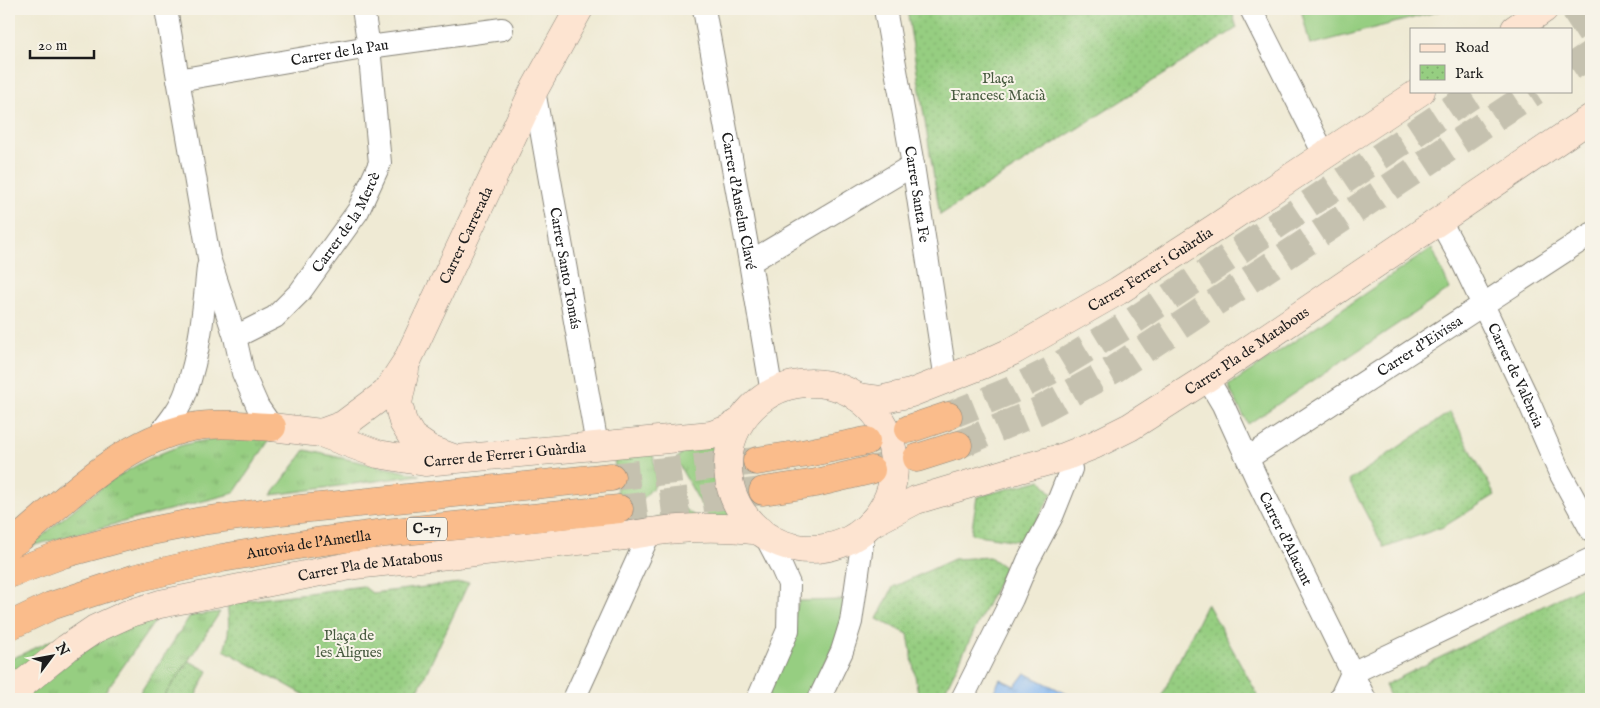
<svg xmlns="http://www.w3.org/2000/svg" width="1600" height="708" font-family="'IM FELL English',serif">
<defs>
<pattern id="grass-tufts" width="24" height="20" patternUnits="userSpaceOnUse" patternTransform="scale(1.25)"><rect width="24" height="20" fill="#96ce81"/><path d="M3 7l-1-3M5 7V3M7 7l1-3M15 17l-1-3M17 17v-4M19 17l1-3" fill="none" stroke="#81b06f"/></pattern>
<pattern id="park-dots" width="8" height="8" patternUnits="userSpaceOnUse" patternTransform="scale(1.25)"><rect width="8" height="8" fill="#96ce81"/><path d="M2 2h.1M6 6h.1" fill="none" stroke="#81b06f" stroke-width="1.8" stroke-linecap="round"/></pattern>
<pattern id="water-ripples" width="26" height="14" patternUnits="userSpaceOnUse" patternTransform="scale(1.25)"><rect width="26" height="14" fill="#85b8f2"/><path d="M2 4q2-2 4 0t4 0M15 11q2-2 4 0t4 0" fill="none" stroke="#729ecf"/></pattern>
</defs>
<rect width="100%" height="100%" fill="#f7f3e8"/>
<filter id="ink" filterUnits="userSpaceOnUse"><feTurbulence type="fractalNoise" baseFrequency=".02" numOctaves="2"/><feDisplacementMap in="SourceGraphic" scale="10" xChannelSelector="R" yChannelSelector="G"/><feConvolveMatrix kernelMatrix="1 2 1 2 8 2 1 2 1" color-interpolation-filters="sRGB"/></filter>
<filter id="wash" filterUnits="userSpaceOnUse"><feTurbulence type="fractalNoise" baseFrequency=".0096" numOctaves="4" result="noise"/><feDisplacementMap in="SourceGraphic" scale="20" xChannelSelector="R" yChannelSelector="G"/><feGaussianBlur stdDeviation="1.12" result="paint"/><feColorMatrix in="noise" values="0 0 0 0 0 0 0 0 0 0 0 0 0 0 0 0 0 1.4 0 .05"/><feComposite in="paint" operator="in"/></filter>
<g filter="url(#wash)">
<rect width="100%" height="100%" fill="#efead4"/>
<g fill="url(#grass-tufts)" stroke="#59754e">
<path d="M 229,437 L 270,439 L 234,493 L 31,546 C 77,506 121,466 180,446 C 195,441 213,440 229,437 Z"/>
<path d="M 715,446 L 716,473 L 730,518 L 710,520 L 676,460 L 686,448 Z"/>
<path d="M 305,450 L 420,475 L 272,495 Z"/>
<path d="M 653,453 L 657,483 L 620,524 L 614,457 Z"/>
<path d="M 677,504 L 699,519 L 645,526 Z"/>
<path d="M 220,612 L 189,660 L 162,699 L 136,699 L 190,616 Z"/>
<path d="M 160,614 L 100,699 L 24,699 L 63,667 L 113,631 Z"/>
<path d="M 61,636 L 9,677 L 9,660 Z"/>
</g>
<g fill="url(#park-dots)" stroke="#59754e">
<path d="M 907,9 L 1231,9 L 1237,28 L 940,215 Z"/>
<path d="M 1450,412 L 1495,495 L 1443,527 L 1384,548 L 1349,481 Z"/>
<path d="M 1041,480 L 1052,494 L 1024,542 L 971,534 L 977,497 Z"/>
<path d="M 990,557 L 1005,568 L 941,699 L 919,699 L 908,634 L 877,619 L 893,587 L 954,559 Z"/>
<path d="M 469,582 L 414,699 L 312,699 L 224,650 C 230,635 229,619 227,603 L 363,586 L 372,593 Z"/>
<path d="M 1591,582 L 1591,699 L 1391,699 L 1385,685 Z"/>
<path d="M 1207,603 L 1260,699 L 1160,699 Z"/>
<path d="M 189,661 L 208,671 L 194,699 L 162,699 Z"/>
</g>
<g fill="#96ce81" stroke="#59754e">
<path d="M 1301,9 L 1447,9 L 1310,45 Z"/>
<path d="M 1432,248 L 1450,289 L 1248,424 L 1228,386 Z"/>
<path d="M 845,600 L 843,623 L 809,699 L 770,699 L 769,694 L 799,601 Z"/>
</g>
<path fill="url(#water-ripples)" stroke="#506a87" d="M 1025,673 L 1077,699 L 990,699 L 1000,679 L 1015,686 Z"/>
</g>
<g filter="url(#ink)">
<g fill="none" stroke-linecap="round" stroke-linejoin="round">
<g stroke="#c5c1af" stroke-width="28" stroke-dasharray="28 14" stroke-linecap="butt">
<path d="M 1571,29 L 1591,16"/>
<path d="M 1571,67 L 1591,54"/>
<path d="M 948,416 L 1012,390 L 1050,371 L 1133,321 L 1478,91"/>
<path d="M 866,441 L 909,429"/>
<path d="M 958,445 L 1038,411 L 1113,370 L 1535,91"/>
<path d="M 871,470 L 917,458"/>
<path d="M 611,477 L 757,461"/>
<path d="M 619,509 L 763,491"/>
</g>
<defs>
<g id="street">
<path d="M 166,9 L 209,258 L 235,337 L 243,373 L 258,407 L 272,427"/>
<path id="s1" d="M 704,9 L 750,262 L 772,393"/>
<path id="s2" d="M 885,9 L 913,165 L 946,380"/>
<path d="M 1251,9 L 1325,156"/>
<path id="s3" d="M 178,80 L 369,47 L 502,29"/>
<path id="s4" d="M 534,90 L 597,445"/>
<path id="s5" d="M 1440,221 L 1463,263 L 1525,393 L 1559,471 L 1591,530"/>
<path d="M 750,262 L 913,165"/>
<path id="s6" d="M 235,337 L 275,317 L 300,292 L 358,211 L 380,163 L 369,47 L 363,9"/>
<path id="s7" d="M 1207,378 L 1223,405 L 1260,486 L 1365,699"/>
<path d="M 157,437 C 168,423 180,409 186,392 C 200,352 204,308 208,267"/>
<path id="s8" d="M 1248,458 L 1591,234"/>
<path d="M 574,699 L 650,532"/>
<path d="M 758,699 L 788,630 L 789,584 L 781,566 L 765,535"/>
<path d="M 819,699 L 842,651 L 851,622 L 864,530"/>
<path d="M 962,699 L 1012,599 L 1028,561 L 1053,514 L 1071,469 L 1064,457"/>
<path d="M 1340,699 L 1352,673 L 1591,559"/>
</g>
<g id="secondary">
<path d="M 1515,29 L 1544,9"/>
<path d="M 405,370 L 398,403 L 403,422 L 412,437 L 431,450 L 453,458"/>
<circle cx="811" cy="466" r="83"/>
<path id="s9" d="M 857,397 L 880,400 L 911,393 L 982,365 L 1013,351 L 1118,291 L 1215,228 L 1421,91"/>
<path id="s10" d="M 272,427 L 321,433 L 378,454 L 425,462 L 711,435 L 726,430 L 738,423"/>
<path id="s11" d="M 321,433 L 343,425 L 386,393 L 407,361 L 534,90 L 579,9"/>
<path id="s12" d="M 870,524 L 916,500 L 1016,470 L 1064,457 L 1094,445 L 1130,427 L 1207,378 L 1591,118"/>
<path id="s13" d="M 9,695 L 67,648 L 95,629 L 128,614 L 160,604 L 355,565 L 625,536 C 669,528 715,525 760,531"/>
</g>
<g id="highway">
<path d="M 909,429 L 948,416"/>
<path d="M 917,458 L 958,445"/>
<path d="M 757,461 L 802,454 L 866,441"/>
<path d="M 763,491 L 816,483 L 871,470"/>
<path d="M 9,545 L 21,537 C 71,494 126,440 192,427 C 218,422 246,426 272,427"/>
<path d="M 9,574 L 63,554 L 141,533 L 202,521 L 261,513 L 611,477"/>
<path id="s14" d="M 9,626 L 51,606 L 136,578 L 222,558 L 316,542 L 385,533 L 619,509"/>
</g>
</defs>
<use href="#street" stroke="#868378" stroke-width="24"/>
<use href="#secondary" stroke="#868378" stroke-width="29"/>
<use href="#highway" stroke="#868378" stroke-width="29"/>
<use href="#street" stroke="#fff" stroke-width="22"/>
<use href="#secondary" stroke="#fde4d1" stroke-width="28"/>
<use href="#highway" stroke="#fabc8b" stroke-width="28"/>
</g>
</g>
<g text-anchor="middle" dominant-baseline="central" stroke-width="4" stroke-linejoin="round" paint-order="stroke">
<rect fill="#f7f3e8" stroke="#5e5c59" stroke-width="1" x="407" y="517.5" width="40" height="23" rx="4"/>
<g font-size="14" font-weight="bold" fill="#1c1c1c">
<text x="427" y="529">C-17</text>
</g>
<g font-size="15" fill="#1c1c1c" stroke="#f7f3e8">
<text stroke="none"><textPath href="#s3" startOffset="164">Carrer de la Pau</textPath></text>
<text stroke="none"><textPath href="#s2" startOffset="188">Carrer Santa Fe</textPath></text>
<text stroke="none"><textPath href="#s1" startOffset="195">Carrer d'Anselm Clavé</textPath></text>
<text stroke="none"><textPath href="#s6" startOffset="164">Carrer de la Mercè</textPath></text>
<text stroke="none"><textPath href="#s11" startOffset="254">Carrer Carrerada</textPath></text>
<text stroke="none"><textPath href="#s4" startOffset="181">Carrer Santo Tomás</textPath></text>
<text stroke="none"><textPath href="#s9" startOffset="325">Carrer Ferrer i Guàrdia</textPath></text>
<text stroke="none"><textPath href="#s8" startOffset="205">Carrer d'Eivissa</textPath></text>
<text stroke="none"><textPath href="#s12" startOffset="418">Carrer Pla de Matabous</textPath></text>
<text stroke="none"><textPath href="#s5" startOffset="172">Carrer de València</textPath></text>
<text stroke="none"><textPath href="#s10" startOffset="238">Carrer de Ferrer i Guàrdia</textPath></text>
<text stroke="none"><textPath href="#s7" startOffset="179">Carrer d'Alacant</textPath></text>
<text stroke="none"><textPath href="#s14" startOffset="312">Autovia de l'Ametlla</textPath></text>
<text stroke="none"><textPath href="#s13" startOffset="392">Carrer Pla de Matabous</textPath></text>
</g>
<g font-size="15" fill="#475a3f" stroke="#f7f3e8">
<text x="998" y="78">Plaça<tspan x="998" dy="17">Francesc Macià</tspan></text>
<text x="349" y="635">Plaça de<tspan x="349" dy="17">les Àligues</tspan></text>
</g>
</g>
<rect width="1600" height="708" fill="none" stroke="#f7f3e8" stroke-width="30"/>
<rect x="1410" y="28" width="162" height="65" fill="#f7f3e8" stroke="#9f9d96"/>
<rect x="1420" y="44" width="25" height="8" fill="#fde4d1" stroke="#9f9d96"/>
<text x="1455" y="52" font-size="15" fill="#1c1c1c">Road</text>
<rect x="1420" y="65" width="25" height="15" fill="url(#park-dots)" stroke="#9f9d96"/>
<text x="1455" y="78" font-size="15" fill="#1c1c1c">Park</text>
<g transform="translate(52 656) rotate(58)" stroke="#f7f3e8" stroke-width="4" paint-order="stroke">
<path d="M0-4L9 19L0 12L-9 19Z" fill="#1c1c1c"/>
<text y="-8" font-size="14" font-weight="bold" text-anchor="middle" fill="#1c1c1c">N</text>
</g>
<path d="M30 50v8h64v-8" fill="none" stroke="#1c1c1c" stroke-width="2.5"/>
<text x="38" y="50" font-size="15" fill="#1c1c1c" stroke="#f7f3e8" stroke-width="4" paint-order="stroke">20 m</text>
</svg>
